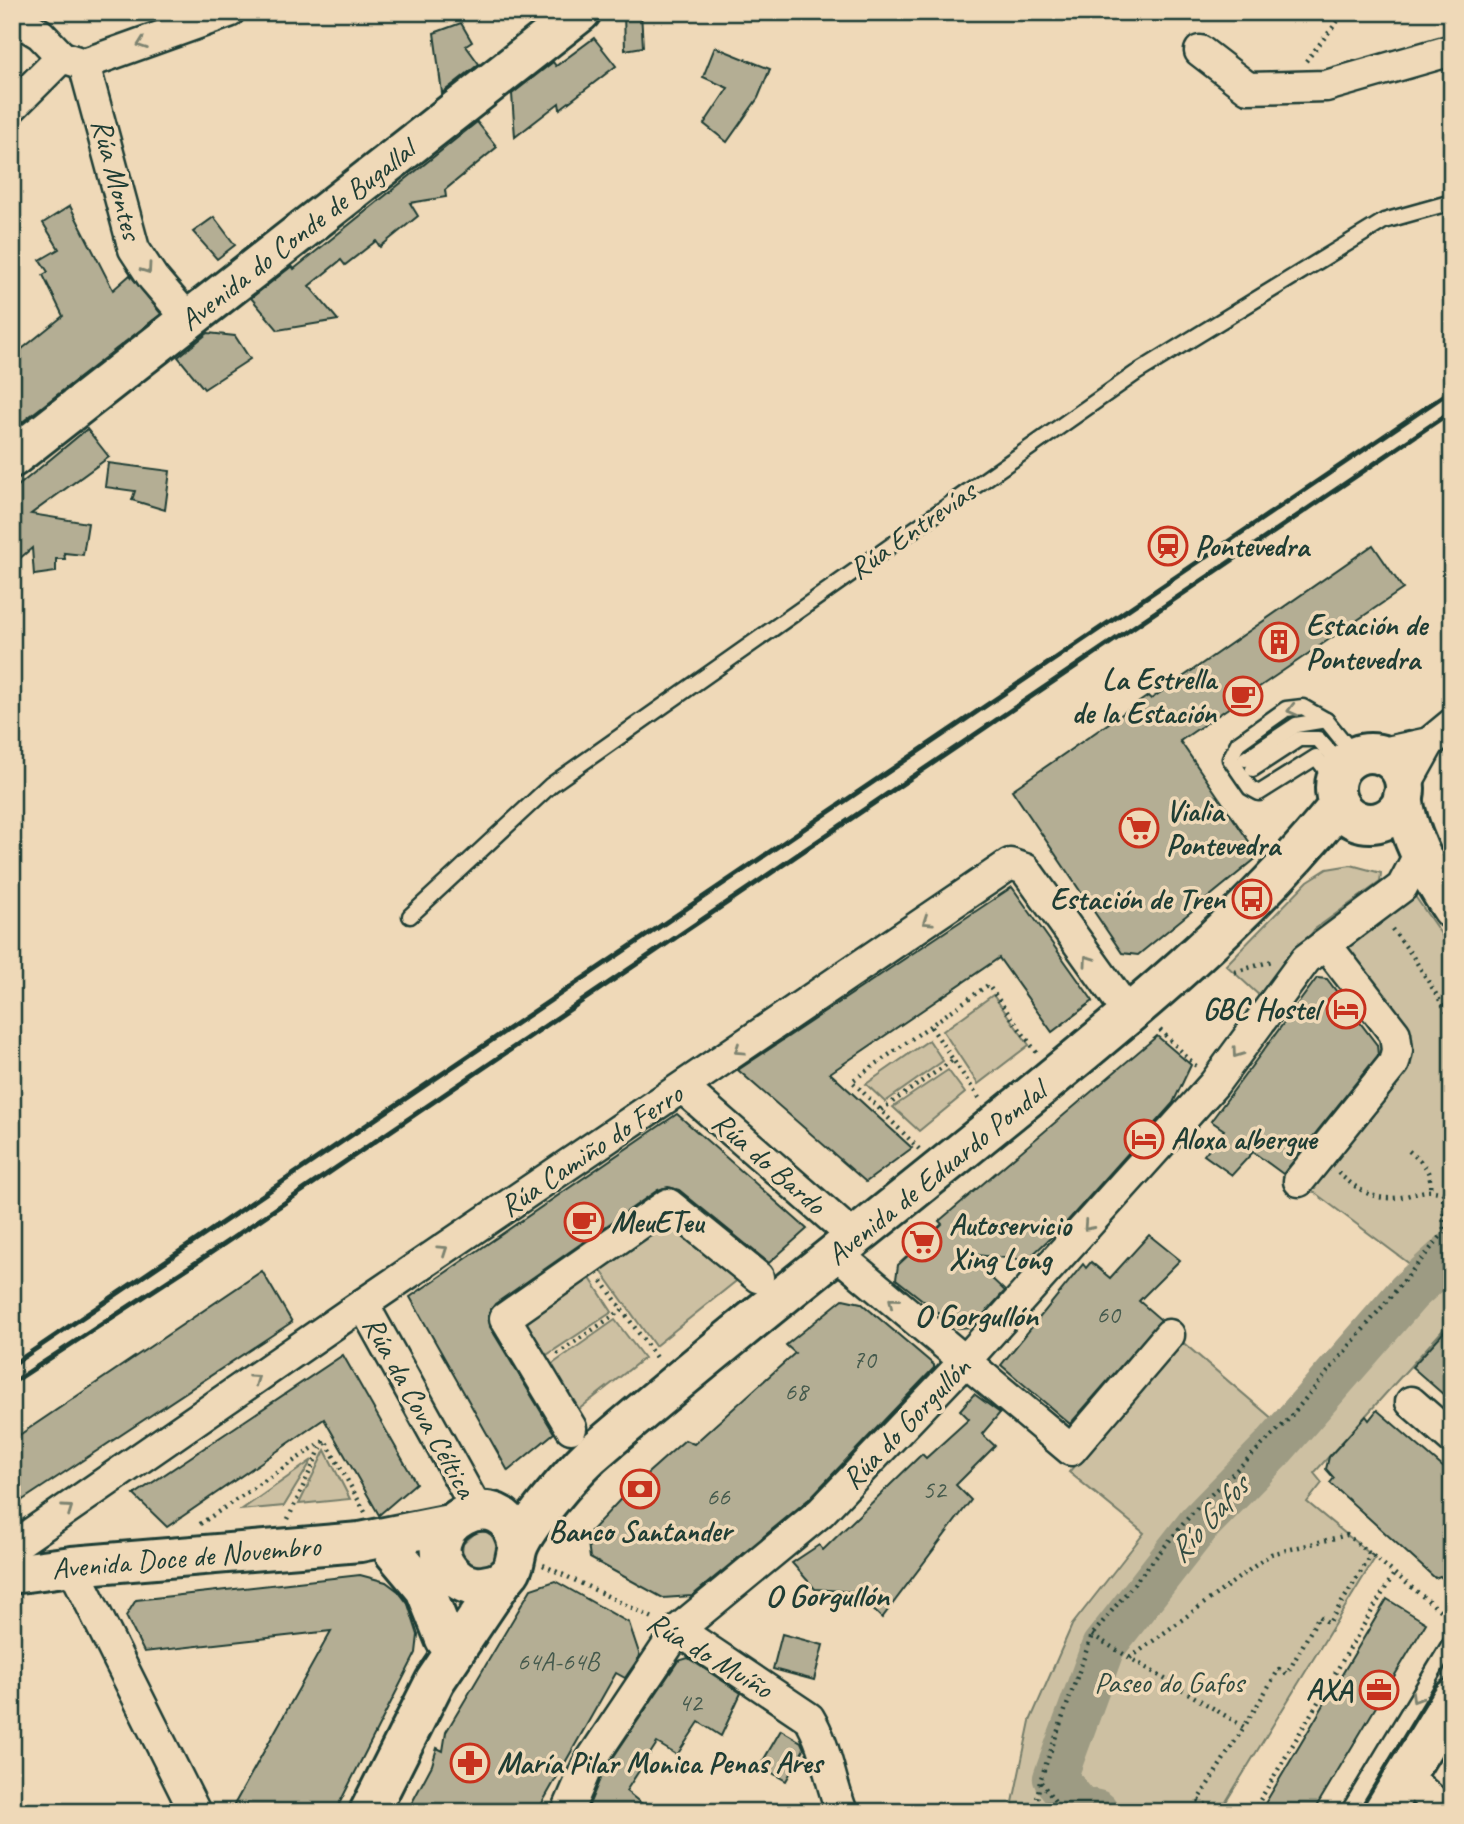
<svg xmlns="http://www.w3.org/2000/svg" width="1464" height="1824" font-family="Caveat,sans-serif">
<rect width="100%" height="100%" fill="#efd9b8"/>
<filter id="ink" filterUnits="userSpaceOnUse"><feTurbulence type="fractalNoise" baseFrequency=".0143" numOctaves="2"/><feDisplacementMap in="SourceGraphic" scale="14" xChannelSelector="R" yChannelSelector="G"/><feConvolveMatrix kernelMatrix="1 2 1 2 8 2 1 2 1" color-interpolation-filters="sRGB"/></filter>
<g filter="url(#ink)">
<g fill="#cdc0a2" stroke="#767e6b" stroke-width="2">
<path d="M 1351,865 L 1381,873 L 1380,882 L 1315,929 L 1262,998 L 1226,965 L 1308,881 L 1327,869 Z"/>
<path d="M 1408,886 L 1452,950 L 1452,1320 L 1314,1473 L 1322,1483 L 1307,1502 L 1375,1558 L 1224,1805 L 1234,1812 L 1011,1812 L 1030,1721 L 1072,1625 L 1144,1533 L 1069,1472 L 1180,1340 L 1281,1426 L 1415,1268 L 1299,1181 L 1406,1069 L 1413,1046 L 1408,1031 L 1342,946 Z"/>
<path d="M 993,995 L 1029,1045 L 978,1084 L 943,1031 Z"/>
<path d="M 929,1040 L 943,1061 L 885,1102 L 866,1084 Z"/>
<path d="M 948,1070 L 965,1093 L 919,1131 L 893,1107 Z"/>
<path d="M 666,1216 L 740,1278 L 655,1346 L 597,1265 Z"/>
<path d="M 586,1272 L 612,1312 L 536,1362 L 513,1323 Z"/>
<path d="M 615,1320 L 644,1358 L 569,1417 L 541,1372 Z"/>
<path d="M 325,1450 L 350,1499 L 299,1504 Z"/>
<path d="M 312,1460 L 284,1506 L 241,1510 Z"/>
<path d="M 476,1532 L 489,1532 L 499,1541 L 494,1567 L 470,1567 L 462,1557 L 463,1544 Z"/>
</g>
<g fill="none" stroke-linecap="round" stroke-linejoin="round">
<path stroke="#9d9b83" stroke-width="44" d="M 1097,1812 L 1079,1808 L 1055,1778 L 1103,1647 L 1199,1524 L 1274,1447 L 1409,1292 L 1452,1253"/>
</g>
<g fill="#b4ae94" stroke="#1f3d34" stroke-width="2">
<path d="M 624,12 L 641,12 L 643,47 L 625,50 Z"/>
<path d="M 461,23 L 472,42 L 466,46 L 479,64 L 442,93 L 434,33 Z"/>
<path d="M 594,38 L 616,66 L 560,109 L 559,103 L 515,137 L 512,94 L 553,62 L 556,66 Z"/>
<path d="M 715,47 L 770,69 L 758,98 L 727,142 L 704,124 L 728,88 L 703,77 Z"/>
<path d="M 477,122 L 497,147 L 445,190 L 446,197 L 410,203 L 418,216 L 380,247 L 376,241 L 345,265 L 341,260 L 309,286 L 338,320 L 278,330 L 251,298 L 292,266 L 294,269 Z"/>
<path d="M 70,206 L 113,290 L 130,275 L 161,314 L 12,430 L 12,357 L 63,316 L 43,275 L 48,272 L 40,260 L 59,249 L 43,223 Z"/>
<path d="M 214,217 L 235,245 L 217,259 L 193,232 Z"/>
<path d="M 208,333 L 235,336 L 250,359 L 204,389 L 178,357 Z"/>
<path d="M 87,429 L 109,457 L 31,514 L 88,523 L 83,555 L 64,553 L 65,559 L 56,559 L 56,572 L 34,575 L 32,548 L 12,565 L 12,491 Z"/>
<path d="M 108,463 L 170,471 L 165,510 L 132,500 L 135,491 L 105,487 Z"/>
<path d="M 1373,545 L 1403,589 L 1180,741 L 1259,856 L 1138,955 L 1122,953 L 1012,790 L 1148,696 L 1151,699 Z"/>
<path d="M 1012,887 L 1093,1001 L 1052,1032 L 999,958 L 830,1073 L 912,1148 L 866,1182 L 738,1070 Z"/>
<path d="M 1317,978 L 1327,979 L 1377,1045 L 1378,1055 L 1283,1174 L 1253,1152 L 1232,1175 L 1204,1155 L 1224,1130 L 1211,1121 Z"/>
<path d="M 1157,1036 L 1191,1065 L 1173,1103 L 1064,1225 L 1027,1260 L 966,1254 L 1005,1291 L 972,1327 L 958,1328 L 896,1279 L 898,1265 L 942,1224 L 939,1221 Z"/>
<path d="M 677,1114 L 807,1229 L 769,1263 L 679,1190 L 668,1187 L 658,1190 L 495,1304 L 489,1313 L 490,1327 L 554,1433 L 508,1471 L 410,1297 Z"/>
<path d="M 1149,1235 L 1180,1260 L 1139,1301 L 1161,1320 L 1070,1424 L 1001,1365 L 1083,1264 L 1086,1268 L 1091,1262 L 1110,1278 Z"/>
<path d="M 262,1271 L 292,1322 L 12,1507 L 12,1440 Z"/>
<path d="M 843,1299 L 861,1303 L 934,1365 L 934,1368 L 809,1499 L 692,1596 L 663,1598 L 590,1558 L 587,1535 L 631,1488 L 685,1440 L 694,1444 L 795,1353 L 786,1345 Z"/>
<path d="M 1452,1323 L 1452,1402 L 1412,1367 Z"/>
<path d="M 343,1355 L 416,1483 L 379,1515 L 324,1419 L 167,1527 L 134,1495 Z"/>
<path d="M 974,1394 L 1000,1413 L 982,1434 L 995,1446 L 956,1485 L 971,1500 L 882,1618 L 854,1592 L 815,1589 L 792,1563 L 819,1545 L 823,1550 L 922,1454 L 926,1458 L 969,1419 L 960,1410 Z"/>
<path d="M 1377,1410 L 1452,1475 L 1452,1587 L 1440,1576 L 1435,1578 L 1330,1483 L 1334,1478 L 1326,1469 L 1329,1457 L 1366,1416 L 1369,1420 Z"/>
<path d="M 360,1575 L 386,1582 L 398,1591 L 408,1604 L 418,1635 L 416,1653 L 335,1812 L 230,1812 L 331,1631 L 144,1652 L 126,1616 L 136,1600 Z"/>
<path d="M 555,1581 L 629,1623 L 640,1656 L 625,1678 L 616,1673 L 537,1812 L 407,1812 L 432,1765 L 437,1748 L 443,1751 L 446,1732 L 531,1589 Z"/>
<path d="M 1387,1599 L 1426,1623 L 1313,1812 L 1260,1812 Z"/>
<path d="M 782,1634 L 823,1645 L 814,1680 L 773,1669 Z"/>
<path d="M 688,1658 L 741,1693 L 721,1736 L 699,1722 L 677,1755 L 657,1743 L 626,1791 L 652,1812 L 586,1812 L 602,1774 L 678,1661 Z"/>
<path d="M 781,1730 L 801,1742 L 804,1749 L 786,1781 L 760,1766 Z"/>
</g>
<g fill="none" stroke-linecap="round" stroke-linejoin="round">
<defs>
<g id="lane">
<path d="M 1245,759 L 1296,725 L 1326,720"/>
<path d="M 1253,769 L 1299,739 L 1318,739 L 1342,766"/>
<path d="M 1335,782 L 1316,757 L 1259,793 L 1250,788 L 1230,759 L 1238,743 L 1286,709 L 1303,707 L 1326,720 L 1347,746 L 1367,753"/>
<path d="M 410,916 L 551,785 L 1136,373 L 1384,221 L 1452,202"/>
<path d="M 1348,1812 L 1452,1640"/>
</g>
<g id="street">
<path d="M 12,17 L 40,34 L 62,57"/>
<path d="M 1200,51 L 1248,88 L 1326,86 L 1452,50"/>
<path d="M 84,64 L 134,249 L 153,278 L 189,320"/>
<path d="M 84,64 L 229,12"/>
<path d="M 12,107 L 62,57 L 84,64"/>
<path d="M 1378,754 L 1429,743"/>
<path d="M 1405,786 L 1429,743 L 1452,724"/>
<path d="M 683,1088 L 855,1238"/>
<path d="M 1299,1181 L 1394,1063 L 1397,1050 L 1395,1034 L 1326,945"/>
<path d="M 836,1253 L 1071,1450 L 1169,1335"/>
<path d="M 363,1304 L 477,1510"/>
<path d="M 1411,1402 L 1452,1438"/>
<path d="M 571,1428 L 505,1318 L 668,1204 L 758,1277"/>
<path d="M 12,1547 L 363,1304 L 1010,864 L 1025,869 L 1129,1014"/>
<path d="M 72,1566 L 195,1812"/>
<path d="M 678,1630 L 809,1718 C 827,1748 829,1780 842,1812"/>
<path d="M 1405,1776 L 1446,1812"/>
<path d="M 567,1812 L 587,1766 L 678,1630 L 821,1512 L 964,1362 L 1214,1084 L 1306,959 L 1402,887 L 1421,851"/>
</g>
<g id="secondary">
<path d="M 12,458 L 581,12"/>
<path d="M 369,1812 L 435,1681 L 505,1577"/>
</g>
<g id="primary">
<circle cx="1370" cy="788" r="35"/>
<path d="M 1403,797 C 1408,837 1430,876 1452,909"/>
<path d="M 518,1547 C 505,1471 405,1531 454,1576 C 463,1585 476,1588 488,1585 C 497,1584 505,1579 510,1572 C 516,1564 515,1555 518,1547 C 527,1524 572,1473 591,1455 C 727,1338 869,1227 1008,1114 C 1125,1019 1245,922 1339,805"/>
<path d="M 394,1552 L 425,1589 L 445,1639"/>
<path d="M 12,1574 L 72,1566 L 360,1542 L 450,1524"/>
</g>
<path id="highway" d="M 1383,1812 L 1452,1699"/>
</defs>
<use href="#lane" stroke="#1f3d34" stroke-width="19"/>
<use href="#street" stroke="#1f3d34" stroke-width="35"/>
<use href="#secondary" stroke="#1f3d34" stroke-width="44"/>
<use href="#primary" stroke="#1f3d34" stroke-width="44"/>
<use href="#highway" stroke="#1f3d34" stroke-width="44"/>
<g stroke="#1f3d34" stroke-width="4.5" stroke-dasharray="2 5" stroke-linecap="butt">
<path d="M 1306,61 L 1345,12"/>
<path d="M 1392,929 L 1412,955 L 1452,1020"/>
<path d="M 1235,972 L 1272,961"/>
<path d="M 931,1027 L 979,1098"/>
<path d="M 1160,1030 L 1196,1066"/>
<path d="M 881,1110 L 953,1060"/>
<path d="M 919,1149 L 852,1081 L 988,985 L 1037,1053"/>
<path d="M 1409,1151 C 1423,1163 1432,1170 1430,1189"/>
<path d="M 1338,1173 C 1362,1193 1379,1204 1410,1195 C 1423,1191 1430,1189 1443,1193 L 1444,1233"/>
<path d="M 602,1281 L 657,1359"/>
<path d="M 557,1354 L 622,1310"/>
<path d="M 288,1519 L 324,1441"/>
<path d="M 200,1524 L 325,1440 L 365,1512"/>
<path d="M 543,1565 L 655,1619"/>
<path d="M 1092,1635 L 1244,1727 L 1279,1669 L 1287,1674 L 1319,1616 L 1329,1623 L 1372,1554"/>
<path d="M 1130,1658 L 1271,1554 L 1347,1535 L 1452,1620"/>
<path d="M 1035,1812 L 1040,1781"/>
<path d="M 1063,1812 L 1040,1781 L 1092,1635 L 1193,1512 L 1286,1422 L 1452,1223"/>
<path d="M 1218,1812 L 1198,1800 L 1244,1727"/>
<path d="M 1253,1812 L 1395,1572"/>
</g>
<use href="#lane" stroke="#efd9b8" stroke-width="14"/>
<use href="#street" stroke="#efd9b8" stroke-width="30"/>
<use href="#secondary" stroke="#efd9b8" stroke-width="38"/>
<use href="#primary" stroke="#efd9b8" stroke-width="38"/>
<use href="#highway" stroke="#efd9b8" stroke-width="38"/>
<g stroke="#1f3d34" stroke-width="5">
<path d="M 12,1365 L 1452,390"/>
<path d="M 12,1383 L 209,1254 L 1452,411"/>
</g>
</g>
<defs><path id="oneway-chevron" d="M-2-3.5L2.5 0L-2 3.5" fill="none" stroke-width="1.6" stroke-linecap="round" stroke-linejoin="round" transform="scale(1.75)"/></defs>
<g stroke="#7d836f">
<use href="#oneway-chevron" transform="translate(142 44) rotate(160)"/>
<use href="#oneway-chevron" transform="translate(147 269) rotate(55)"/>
<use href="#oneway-chevron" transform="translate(1292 710) rotate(165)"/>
<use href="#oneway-chevron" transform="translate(927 921) rotate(146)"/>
<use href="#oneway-chevron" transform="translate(1088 960) rotate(-125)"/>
<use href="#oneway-chevron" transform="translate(739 1050) rotate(146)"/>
<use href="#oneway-chevron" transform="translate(1237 1053) rotate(126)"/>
<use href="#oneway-chevron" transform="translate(1088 1226) rotate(132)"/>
<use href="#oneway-chevron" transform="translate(443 1250) rotate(-34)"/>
<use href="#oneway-chevron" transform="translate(893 1302) rotate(-140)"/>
<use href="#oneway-chevron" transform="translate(255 1379) rotate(-35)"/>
<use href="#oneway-chevron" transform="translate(68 1509) rotate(-35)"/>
<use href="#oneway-chevron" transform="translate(1416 1698) rotate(121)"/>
</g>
</g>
<defs>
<symbol id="station-ring" viewBox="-11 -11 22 22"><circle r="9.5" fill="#efd9b8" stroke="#c8321e" stroke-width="1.5"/><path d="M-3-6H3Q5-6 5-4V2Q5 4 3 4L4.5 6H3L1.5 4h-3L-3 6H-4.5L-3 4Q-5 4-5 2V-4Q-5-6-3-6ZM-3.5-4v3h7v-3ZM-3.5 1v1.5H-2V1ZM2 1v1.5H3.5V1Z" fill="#c8321e"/></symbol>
<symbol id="building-ring" viewBox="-11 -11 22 22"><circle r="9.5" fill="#efd9b8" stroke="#c8321e" stroke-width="1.5"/><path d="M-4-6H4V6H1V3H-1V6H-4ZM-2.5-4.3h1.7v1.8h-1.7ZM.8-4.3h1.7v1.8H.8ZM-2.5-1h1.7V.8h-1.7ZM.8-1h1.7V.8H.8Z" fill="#c8321e"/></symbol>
<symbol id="cafe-ring" viewBox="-11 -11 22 22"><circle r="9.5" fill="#efd9b8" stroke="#c8321e" stroke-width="1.5"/><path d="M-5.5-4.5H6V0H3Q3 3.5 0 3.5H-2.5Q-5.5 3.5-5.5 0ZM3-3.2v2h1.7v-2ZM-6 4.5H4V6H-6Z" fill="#c8321e"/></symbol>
<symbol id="supermarket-ring" viewBox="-11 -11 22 22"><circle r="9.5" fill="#efd9b8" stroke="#c8321e" stroke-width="1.5"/><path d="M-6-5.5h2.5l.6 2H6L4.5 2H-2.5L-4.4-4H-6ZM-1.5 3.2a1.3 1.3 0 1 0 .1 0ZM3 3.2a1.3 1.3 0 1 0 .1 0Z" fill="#c8321e"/></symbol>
<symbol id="bus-ring" viewBox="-11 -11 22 22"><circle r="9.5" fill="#efd9b8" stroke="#c8321e" stroke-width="1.5"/><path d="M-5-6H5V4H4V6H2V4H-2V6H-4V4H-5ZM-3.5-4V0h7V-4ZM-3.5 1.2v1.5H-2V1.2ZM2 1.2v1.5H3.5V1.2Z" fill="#c8321e"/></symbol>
<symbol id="hotel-ring" viewBox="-11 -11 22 22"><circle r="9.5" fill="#efd9b8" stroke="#c8321e" stroke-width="1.5"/><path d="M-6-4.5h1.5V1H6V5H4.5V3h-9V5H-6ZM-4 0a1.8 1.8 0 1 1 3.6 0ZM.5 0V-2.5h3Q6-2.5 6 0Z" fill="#c8321e"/></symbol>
<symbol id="bank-ring" viewBox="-11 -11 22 22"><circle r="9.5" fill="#efd9b8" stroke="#c8321e" stroke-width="1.5"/><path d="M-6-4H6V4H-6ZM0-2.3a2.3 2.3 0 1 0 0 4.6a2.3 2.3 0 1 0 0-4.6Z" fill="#c8321e"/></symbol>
<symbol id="office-ring" viewBox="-11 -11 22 22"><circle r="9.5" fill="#efd9b8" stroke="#c8321e" stroke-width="1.5"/><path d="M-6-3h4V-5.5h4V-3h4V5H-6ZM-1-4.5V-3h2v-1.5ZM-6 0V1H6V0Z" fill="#c8321e"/></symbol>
<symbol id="pharmacy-ring" viewBox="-11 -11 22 22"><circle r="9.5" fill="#efd9b8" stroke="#c8321e" stroke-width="1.5"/><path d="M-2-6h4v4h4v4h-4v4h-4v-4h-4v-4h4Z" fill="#c8321e"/></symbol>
</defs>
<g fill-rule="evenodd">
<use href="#station-ring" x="1146" y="524" width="44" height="44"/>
<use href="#building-ring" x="1257" y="620" width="44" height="44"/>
<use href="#cafe-ring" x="1221" y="674" width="44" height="44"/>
<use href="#supermarket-ring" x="1117" y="806" width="44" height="44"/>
<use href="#bus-ring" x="1230" y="877" width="44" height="44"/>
<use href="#hotel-ring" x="1324" y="987" width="44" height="44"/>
<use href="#hotel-ring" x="1122" y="1117" width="44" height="44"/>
<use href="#cafe-ring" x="562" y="1200" width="44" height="44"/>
<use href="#supermarket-ring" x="900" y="1220" width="44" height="44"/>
<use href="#bank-ring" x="618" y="1467" width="44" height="44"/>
<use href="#office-ring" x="1357" y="1668" width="44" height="44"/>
<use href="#pharmacy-ring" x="448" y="1741" width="44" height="44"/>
</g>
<g text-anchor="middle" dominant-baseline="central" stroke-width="7" stroke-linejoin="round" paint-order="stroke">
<g font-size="26" fill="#44594c">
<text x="1108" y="1314">60</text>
<text x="864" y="1359">70</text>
<text x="796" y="1391">68</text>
<text x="934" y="1489">52</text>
<text x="718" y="1496">66</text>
<text x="558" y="1661">64A-64B</text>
<text x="690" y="1702">42</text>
</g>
<g font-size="30" fill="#1f3d34" stroke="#efd9b8">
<text transform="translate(117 179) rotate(75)">Rúa Montes</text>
<text transform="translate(297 235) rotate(-38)">Avenida do Conde de Bugallal</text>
<text transform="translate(912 530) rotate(-35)">Rúa Entrevías</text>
<text transform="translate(591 1150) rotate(-34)">Rúa Camiño do Ferro</text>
<text transform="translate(769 1163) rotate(41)">Rúa do Bardo</text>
<text transform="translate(936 1173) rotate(-39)">Avenida de Eduardo Pondal</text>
<text transform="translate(420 1407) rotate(61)">Rúa da Cova Céltica</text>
<text transform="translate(906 1423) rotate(-46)">Rúa do Gorgullón</text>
<text transform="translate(186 1557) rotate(-5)">Avenida Doce de Novembro</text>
<text transform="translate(710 1655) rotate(31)">Rúa do Muíño</text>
</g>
<g font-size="30" font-weight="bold" fill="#1f3d34" stroke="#efd9b8" text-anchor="start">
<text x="1195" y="546">Pontevedra</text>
<text x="1306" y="625">Estación de<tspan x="1306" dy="34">Pontevedra</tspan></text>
<text x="1216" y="679" text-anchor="end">La Estrella<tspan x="1216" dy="34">de la Estación</tspan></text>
<text x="1166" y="811">Vialia<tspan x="1166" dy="34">Pontevedra</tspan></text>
<text x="1225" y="899" text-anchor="end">Estación de Tren</text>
<text x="1319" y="1009" text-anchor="end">GBC Hostel</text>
<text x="1171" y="1139">Aloxa albergue</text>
<text x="611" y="1222">MeuETeu</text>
<text x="949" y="1225">Autoservicio<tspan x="949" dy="34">Xing Long</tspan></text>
<text x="640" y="1531" text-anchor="middle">Banco Santander</text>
<text x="1352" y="1690" text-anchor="end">AXA</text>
<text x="497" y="1763">María Pilar Monica Penas Ares</text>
</g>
<g font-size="30" fill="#304a3f" stroke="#efd9b8">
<text x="1169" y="1682">Paseo do Gafos</text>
</g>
<g font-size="32" font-weight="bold" fill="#1f3d34" stroke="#efd9b8">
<text x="976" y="1315">O Gorgullón</text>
<text x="827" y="1595">O Gorgullón</text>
</g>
<g font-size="32" font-style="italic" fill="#324b40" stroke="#efd9b8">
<text transform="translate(1208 1519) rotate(-48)">Río Gafos</text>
</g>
</g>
<rect width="1464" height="1824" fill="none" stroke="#efd9b8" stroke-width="42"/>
<rect x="21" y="21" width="1422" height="1782" fill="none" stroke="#1f3d34" stroke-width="2.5" filter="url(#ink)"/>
</svg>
